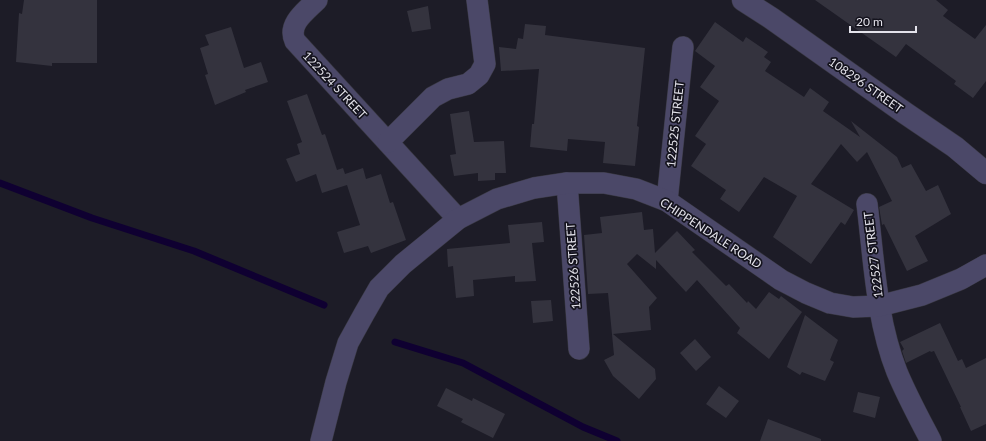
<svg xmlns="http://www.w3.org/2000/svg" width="986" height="441" font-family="Lato,sans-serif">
<rect width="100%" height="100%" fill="#1d1c27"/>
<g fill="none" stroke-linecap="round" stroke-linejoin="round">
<g stroke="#0f0031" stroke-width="7">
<path d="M 0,183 L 92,218 L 194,251 L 324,305"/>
<path d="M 395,342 L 463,363 L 583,427 L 617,441"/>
</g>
</g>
<g fill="#34333e">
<path d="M 24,0 L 97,0 L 97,63 L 52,63 L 52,66 L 16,62 L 19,13 L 22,14 Z"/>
<path d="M 815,0 L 936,0 L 948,10 L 943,16 L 975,39 L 986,25 L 986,81 L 973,98 L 954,84 L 956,81 L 906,44 L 896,57 Z"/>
<path d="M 428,6 L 431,29 L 412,32 L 407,11 Z"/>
<path d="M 715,22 L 743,42 L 746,37 L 768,52 L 764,57 L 771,62 L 765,71 L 804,97 L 810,88 L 829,102 L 823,111 L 860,137 L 851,121 L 897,157 L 902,168 L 911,164 L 926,191 L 938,185 L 951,214 L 915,236 L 928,261 L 907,271 L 884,224 L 882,225 L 879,207 L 892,201 L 867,152 L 857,162 L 841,144 L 811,184 L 854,210 L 845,225 L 841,222 L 811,264 L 773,237 L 797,196 L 764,177 L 739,212 L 720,199 L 726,190 L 691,166 L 706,144 L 695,136 L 719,101 L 700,87 L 715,66 L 695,51 Z"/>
<path d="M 525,24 L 546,26 L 545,35 L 645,48 L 637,126 L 639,127 L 635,166 L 603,163 L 605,142 L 568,139 L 567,151 L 530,147 L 532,124 L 534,124 L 539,69 L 501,71 L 499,47 L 516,49 L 518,38 L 523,39 Z"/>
<path d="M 231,27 L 244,68 L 261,62 L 268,82 L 245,90 L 246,92 L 215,105 L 205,75 L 208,74 L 200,48 L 209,45 L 205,35 Z"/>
<path d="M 307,94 L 322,135 L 325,134 L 337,170 L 343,168 L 345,174 L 363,168 L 366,179 L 381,174 L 390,203 L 393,202 L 406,240 L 371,253 L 368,246 L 344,253 L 337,232 L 360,225 L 347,185 L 322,193 L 316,174 L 296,182 L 286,159 L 300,154 L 297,144 L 302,142 L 287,101 Z"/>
<path d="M 469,111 L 474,142 L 504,141 L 506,173 L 495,173 L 495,180 L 478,181 L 478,173 L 454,176 L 450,155 L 456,154 L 450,114 Z"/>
<path d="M 642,212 L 644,230 L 653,229 L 655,253 L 677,231 L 695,250 L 692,252 L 726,286 L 729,284 L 747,303 L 748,301 L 756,309 L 769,292 L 779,299 L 781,296 L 802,312 L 769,359 L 737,333 L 740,328 L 697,280 L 686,292 L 656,260 L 656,269 L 637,254 L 627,264 L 657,298 L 649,307 L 651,330 L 613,334 L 655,369 L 656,379 L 639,399 L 613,376 L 604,360 L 614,355 L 608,293 L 588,294 L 584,235 L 602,233 L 600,217 Z"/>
<path d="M 542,222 L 544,242 L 532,243 L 536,281 L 515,282 L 515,276 L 473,280 L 474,296 L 456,298 L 453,266 L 448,267 L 447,249 L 510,243 L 508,225 Z"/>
<path d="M 551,300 L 553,321 L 533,323 L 531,301 Z"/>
<path d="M 805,315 L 838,340 L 830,360 L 834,362 L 825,381 L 802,372 L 800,375 L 787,367 Z"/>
<path d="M 940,323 L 958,361 L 962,359 L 966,368 L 986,358 L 986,424 L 971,431 L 960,407 L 961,407 L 934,351 L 931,352 L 930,351 L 906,363 L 902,351 L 904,349 L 900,342 Z"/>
<path d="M 695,339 L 711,357 L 696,371 L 680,353 Z"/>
<path d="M 719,386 L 739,401 L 726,418 L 706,404 Z"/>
<path d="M 446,388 L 472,401 L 473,398 L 505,414 L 493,438 L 461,422 L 463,419 L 437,406 Z"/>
<path d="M 858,392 L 880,397 L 875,418 L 853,412 Z"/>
<path d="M 768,419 L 821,439 L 821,441 L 760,441 Z"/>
</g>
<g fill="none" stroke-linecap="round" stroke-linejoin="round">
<defs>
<g id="minor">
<path d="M 317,0 C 306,11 287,24 295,41 L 458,219"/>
<path d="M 388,142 L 433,97 L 448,89 L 468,84 L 479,75 L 485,64 L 477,0"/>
<path d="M 567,183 L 579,349"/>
<path d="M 667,201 L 683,47"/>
<path d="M 867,204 C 874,260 876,319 897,372 C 907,396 919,418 931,441"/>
<path d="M 321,441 L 336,382 L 348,343 L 364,314 L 379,288 L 403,264 L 458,219 L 497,199 L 534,188 L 567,183 L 604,183 L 636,189 L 667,201 L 781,280 L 806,293 L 830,303 L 853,307 L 879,306 L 922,295 L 961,279 L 986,265"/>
</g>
<path id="tertiary" d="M 743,0 L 771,18 L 905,113 L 955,147 L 986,173"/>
</defs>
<use href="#minor" stroke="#393842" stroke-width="22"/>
<use href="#tertiary" stroke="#393842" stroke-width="23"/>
<use href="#minor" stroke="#4b4868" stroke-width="21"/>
<use href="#tertiary" stroke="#4b4868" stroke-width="22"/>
</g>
<g text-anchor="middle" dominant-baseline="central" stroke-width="3.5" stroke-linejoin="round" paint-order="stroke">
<g font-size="12" fill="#e4e3eb" stroke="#14131d">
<text transform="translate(335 85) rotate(47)">122524 STREET</text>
<text transform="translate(866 85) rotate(35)">108296 STREET</text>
<text transform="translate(675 124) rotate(-84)">122525 STREET</text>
<text transform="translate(711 233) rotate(33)">CHIPPENDALE ROAD</text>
<text transform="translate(873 255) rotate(-97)">122527 STREET</text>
<text transform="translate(573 266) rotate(-94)">122526 STREET</text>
</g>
</g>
<path d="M850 26v6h66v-6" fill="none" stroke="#e4e3eb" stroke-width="2"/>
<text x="856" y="26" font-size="12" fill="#e4e3eb" stroke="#14131d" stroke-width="3" paint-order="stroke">20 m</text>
</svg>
